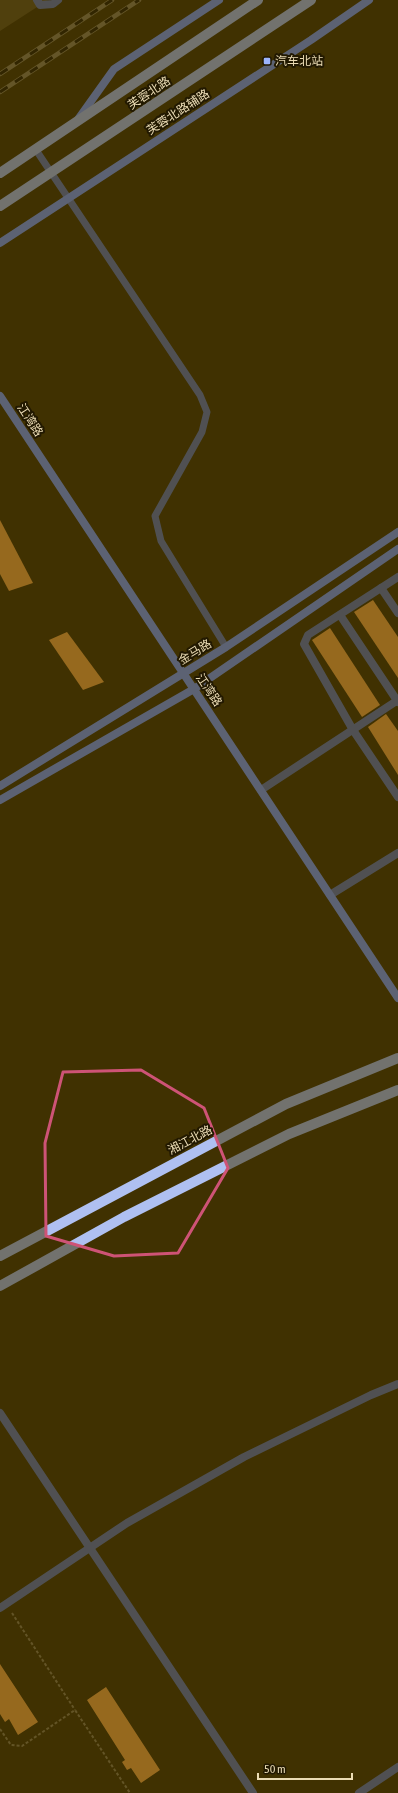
<svg xmlns="http://www.w3.org/2000/svg" width="398" height="1793" font-family="'Asap Condensed','Noto Sans SC',sans-serif">
<rect width="100%" height="100%" fill="#403101"/>
<path fill="#65521b" d="M 0,0 L 48,0 L 0,31 Z"/>
<g fill="#fead42">
<path d="M 0,520 L 33,583 L 9,591 L 0,574 Z"/>
<path d="M 373,600 L 398,637 L 398,678 L 354,612 Z"/>
<path d="M 330,628 L 380,705 L 362,717 L 312,640 Z"/>
<path d="M 67,632 L 104,682 L 83,690 L 49,640 Z"/>
<path d="M 386,714 L 398,731 L 398,775 L 368,727 Z"/>
<path d="M 0,1664 L 38,1722 L 18,1735 L 9,1719 L 5,1722 L 0,1714 Z"/>
<path d="M 106,1687 L 160,1770 L 141,1783 L 131,1768 L 127,1770 L 122,1762 L 125,1760 L 87,1700 Z"/>
</g>
<g fill="none" stroke-linecap="round" stroke-linejoin="round">
<g stroke="#8e7f53" stroke-width="2" stroke-dasharray="3 2" stroke-linecap="butt">
<path d="M 12,1613 L 75,1710"/>
<path d="M 0,1729 L 11,1745 L 22,1746 L 75,1710 L 130,1793"/>
</g>
<path stroke="#6477b3" stroke-width="7" d="M 36,150 L 200,395 L 207,412 L 202,432 L 155,516 L 161,541 L 226,647"/>
<g stroke="#6477b3" stroke-width="8">
<path d="M 37,0 L 40,5 L 53,4 L 58,0"/>
<path d="M 398,577 L 308,635 L 304,644 L 353,730 L 398,797"/>
<path d="M 381,588 L 398,613"/>
<path d="M 340,615 L 398,702"/>
<path d="M 261,790 L 398,700"/>
<path d="M 330,895 L 398,853"/>
<path d="M 0,1413 L 253,1793"/>
<path d="M 0,1608 L 127,1523 L 244,1457 L 371,1395 L 398,1384"/>
<path d="M 359,1793 L 398,1767"/>
</g>
<g stroke="#7f9dfc" stroke-width="8">
<path d="M 79,118 L 114,69 L 219,0"/>
<path d="M 0,243 L 311,40 L 369,0"/>
<path d="M 0,396 L 398,998"/>
<path d="M 0,786 L 226,647 L 398,532"/>
<path d="M 0,800 L 194,689 L 398,549"/>
</g>
<g stroke="#afc0f1" stroke-width="10">
<path d="M 0,173 L 258,0"/>
<path d="M 0,206 L 311,0"/>
<path d="M 0,1256 L 286,1104 L 398,1058"/>
<path d="M 0,1286 L 124,1217 L 289,1134 L 398,1090"/>
</g>
<defs>
<g id="rail">
<path d="M 0,74 L 112,0"/>
<path d="M 0,92 L 139,0"/>
</g>
</defs>
<use href="#rail" stroke="#918257" stroke-width="4.5"/>
<use href="#rail" stroke="#221901" stroke-width="3" stroke-dasharray="9" stroke-linecap="butt"/>
</g>
<path d="M0 0H398V1793H0ZM 141,1070 L 204,1108 L 228,1168 L 178,1253 L 114,1256 L 46,1236 L 45,1143 L 63,1072 Z" fill="#403101" fill-opacity=".55" fill-rule="evenodd"/>
<path fill="none" stroke="#ce5376" stroke-width="3" stroke-linejoin="round" d="M 141,1070 L 204,1108 L 228,1168 L 178,1253 L 114,1256 L 46,1236 L 45,1143 L 63,1072 Z"/>
<rect fill="#9cb4fd" stroke="#221901" stroke-width="1.5" x="263" y="57" width="8" height="8" rx="2"/>
<g text-anchor="middle" dominant-baseline="central" stroke-width="4" stroke-linejoin="round" paint-order="stroke">
<g font-size="12" fill="#ebdcb5" stroke="#221901" text-anchor="start">
<text x="275" y="61">汽车北站</text>
</g>
<g font-size="12" fill="#ebdcb5" stroke="#221901">
<text transform="translate(149 93) rotate(-34)">芙蓉北路</text>
<text transform="translate(178 112) rotate(-33)">芙蓉北路辅路</text>
<text transform="translate(30 420) rotate(57)">江湾路</text>
<text transform="translate(195 652) rotate(-32)">金马路</text>
<text transform="translate(209 690) rotate(56)">江湾路</text>
<text transform="translate(190 1140) rotate(-28)">湘江北路</text>
</g>
</g>
<path d="M258 1773v6h94v-6" fill="none" stroke="#ebdcb5" stroke-width="2"/>
<text x="264" y="1773" font-size="12" fill="#ebdcb5" stroke="#221901" stroke-width="3" paint-order="stroke">50 m</text>
</svg>
